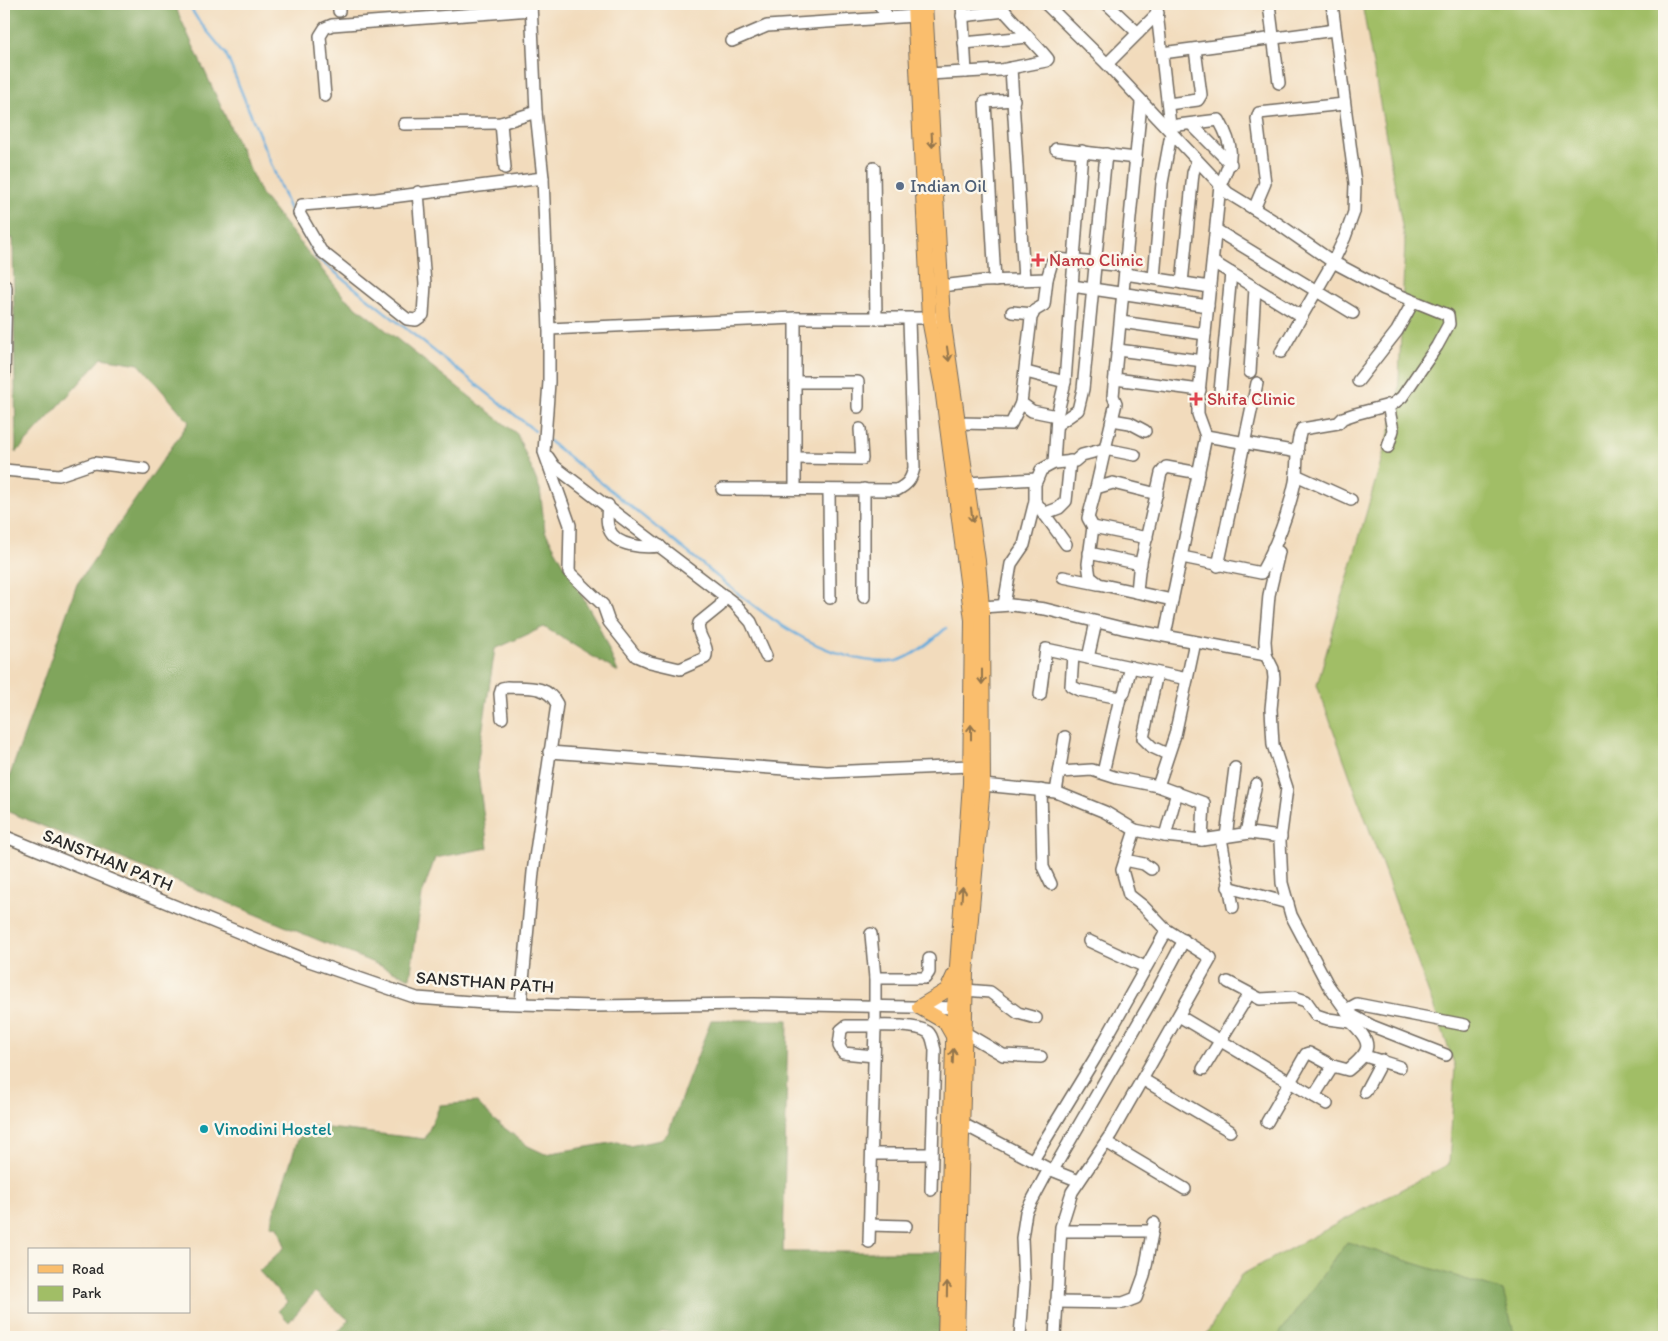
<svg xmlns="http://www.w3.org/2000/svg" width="1668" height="1341" font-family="Itim,sans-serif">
<rect width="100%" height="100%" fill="#fbf7ec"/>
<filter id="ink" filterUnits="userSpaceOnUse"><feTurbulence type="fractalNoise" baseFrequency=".02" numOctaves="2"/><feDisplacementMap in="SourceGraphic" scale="10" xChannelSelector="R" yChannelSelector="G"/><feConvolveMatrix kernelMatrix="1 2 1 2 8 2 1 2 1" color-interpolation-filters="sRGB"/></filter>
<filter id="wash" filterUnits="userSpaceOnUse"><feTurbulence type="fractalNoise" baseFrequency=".0096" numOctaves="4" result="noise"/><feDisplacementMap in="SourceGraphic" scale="20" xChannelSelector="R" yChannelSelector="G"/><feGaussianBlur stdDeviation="1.12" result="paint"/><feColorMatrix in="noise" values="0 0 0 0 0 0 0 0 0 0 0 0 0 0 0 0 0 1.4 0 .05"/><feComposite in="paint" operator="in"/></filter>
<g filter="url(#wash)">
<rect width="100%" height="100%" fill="#f2dbbc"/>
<path fill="#a1be66" stroke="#667448" d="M 1362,4 L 1664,4 L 1664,1337 L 1205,1337 L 1241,1275 L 1449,1164 L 1455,1066 L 1317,685 L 1398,402 L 1405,242 Z"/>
<g fill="#80a55b" stroke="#566843">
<path d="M 4,4 L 174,4 L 261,194 L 344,297 L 517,434 L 540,489 L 545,531 L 598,624 L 618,672 L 544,627 L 495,649 L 477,766 L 488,848 L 435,858 L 422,895 L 410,978 L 4,810 L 4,792 L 77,584 L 189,422 L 139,364 L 102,358 L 16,453 L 13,238 L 4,239 Z"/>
<path d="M 711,1020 L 788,1020 L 783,1252 L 942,1252 L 940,1337 L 702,1337 L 661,1331 L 651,1337 L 334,1337 L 349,1320 L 315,1292 L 289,1322 L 278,1311 L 287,1302 L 259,1271 L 285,1247 L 278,1226 L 271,1225 L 272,1218 L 298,1139 L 311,1126 L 425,1139 L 440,1105 L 477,1102 L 494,1120 L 528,1146 L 545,1154 L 617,1142 L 629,1146 L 661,1140 L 668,1133 Z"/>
<path d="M 1347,1242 L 1503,1291 L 1515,1337 L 1277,1337 Z"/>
</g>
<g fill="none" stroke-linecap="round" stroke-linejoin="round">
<g stroke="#65abdb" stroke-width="2.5">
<path d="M 188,4 L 198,20 L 226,54 L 292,215 L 317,258 L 535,431"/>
<path d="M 549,441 C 593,476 636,511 680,546 C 739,593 808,662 888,662 C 907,663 933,640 946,628"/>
</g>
</g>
</g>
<g filter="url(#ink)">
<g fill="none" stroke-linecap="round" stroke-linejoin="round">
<defs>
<g id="minor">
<path d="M 339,4 L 339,11"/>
<path d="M 531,4 L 536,112 L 543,178 L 549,329 L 795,318 L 936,318"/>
<path d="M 879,4 L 888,17"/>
<path d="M 962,4 L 966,72"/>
<path d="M 1046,4 L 1107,64 L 1228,193 L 1277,223 L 1333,262 L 1384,289 L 1448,315 L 1449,324 L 1437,346 L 1402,397 L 1393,404 L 1355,414 L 1343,418 L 1338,423 L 1302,429 C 1295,441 1298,467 1295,482 C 1289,512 1276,547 1261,573 L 1182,557"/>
<path d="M 1107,4 L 1138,33"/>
<path d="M 1269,4 L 1279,83"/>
<path d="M 962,16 L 1005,11"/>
<path d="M 732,41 L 767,26 L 915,16"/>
<path d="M 964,43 L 1028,37"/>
<path d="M 1162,53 L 1335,30"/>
<path d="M 1107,64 L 1158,13"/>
<path d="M 1011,68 L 1024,279"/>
<path d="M 928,74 L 1001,70 L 1046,61 L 1048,59 L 1043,53 L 998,4"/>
<path d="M 325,96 L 320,36 L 325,28 L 332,25 L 531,10"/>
<path d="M 1168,104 L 1198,100 L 1201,95 L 1195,49"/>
<path d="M 501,123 L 505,168"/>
<path d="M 404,124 L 501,123 L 536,112"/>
<path d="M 1191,124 L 1231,164"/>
<path d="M 1056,149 L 1136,158"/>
<path d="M 874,168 L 876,319"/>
<path d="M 418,192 L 425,284 L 423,315 L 416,320 L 407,319 L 321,251 L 299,213 L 302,205 L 376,199 L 543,178"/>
<path d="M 1254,209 L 1265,183 L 1257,119 L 1259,113 L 1344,104"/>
<path d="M 1216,230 L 1353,313"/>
<path d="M 1213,262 L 1301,316"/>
<path d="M 1125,274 L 1210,287"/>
<path d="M 1154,278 L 1162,183 L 1171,134 L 1156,4"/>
<path d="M 995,281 L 985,102 L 1014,100"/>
<path d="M 1182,283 L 1193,173 L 1197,161"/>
<path d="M 4,285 L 6,287 L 4,375"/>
<path d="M 941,286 L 984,281 L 1047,279"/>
<path d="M 1072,286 L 1208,306"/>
<path d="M 1012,312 L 1033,314"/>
<path d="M 795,318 L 795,489"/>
<path d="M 1121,322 L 1205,334"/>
<path d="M 549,329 L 549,382 L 544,452 L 570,525 L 569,572 L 603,605 L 609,622 L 636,656 L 650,662 L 680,669 L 705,658 C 711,645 695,636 699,623 L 720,606 L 725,596"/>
<path d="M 1118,350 L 1203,361"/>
<path d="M 1281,352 L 1333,262 L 1345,237 L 1354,212 L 1355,183 L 1332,4"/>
<path d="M 1026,372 L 1065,382"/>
<path d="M 1250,372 L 1255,288"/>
<path d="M 1115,379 L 1200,390"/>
<path d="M 1358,381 L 1397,331 L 1413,302"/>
<path d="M 796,382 L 858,382 L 858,407"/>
<path d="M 1220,392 L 1231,273"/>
<path d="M 1057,416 L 1032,411 L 1021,403 L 1031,318 L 1034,311 L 1044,305 L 1047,279 L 1052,262 L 1057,259 L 1125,266"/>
<path d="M 1112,420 L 1130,423 L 1145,431"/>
<path d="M 958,423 L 1011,424 L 1021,403"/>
<path d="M 1058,424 L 1078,410 L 1083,389 L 1106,154"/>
<path d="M 1206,436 L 1298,452"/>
<path d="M 1388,447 L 1393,430 L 1388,405"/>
<path d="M 548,457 L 554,466 L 735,604 L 751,622 L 766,656"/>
<path d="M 796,458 L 862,459 L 860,429"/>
<path d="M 1054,463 L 1057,416 L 1065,382 L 1082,151"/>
<path d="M 4,470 L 59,475 L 94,463 L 144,469"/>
<path d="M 1296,475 L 1351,500"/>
<path d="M 967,483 L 1037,479"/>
<path d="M 1096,488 L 1105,449 L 1135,455"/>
<path d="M 722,489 L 897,490 C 908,484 911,480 914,468 L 909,320"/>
<path d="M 864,489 L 864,597"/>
<path d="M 829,490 L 830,598"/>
<path d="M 608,505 C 607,513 606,522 609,529 C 616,547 644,548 660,546"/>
<path d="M 1043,514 L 1059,508 L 1066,501 L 1070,461"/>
<path d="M 1093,527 L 1088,518 L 1096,488 L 1113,483 L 1157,494"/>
<path d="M 1147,538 L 1093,527 L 1088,564 L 1090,577 L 1099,584 L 1172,600"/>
<path d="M 1066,544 L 1035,501 L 1035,484 L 1041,470 L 1054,463 L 1075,461 L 1082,455 L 1105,449 L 1116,403 L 1113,396 L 1141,103"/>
<path d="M 1273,548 L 1279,552 L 1269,595 L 1265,641 L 1266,655 L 1273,669 L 1274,678 L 1271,709 L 1273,745 L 1287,788 L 1280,841 L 1282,883 L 1291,915 L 1328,985 L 1348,1013 L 1372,1026 L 1446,1055"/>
<path d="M 1089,553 L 1141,564"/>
<path d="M 1218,566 L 1257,383"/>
<path d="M 1063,577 L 1098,584"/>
<path d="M 1137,592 L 1139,571 L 1161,473 L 1166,467 L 1199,473"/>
<path d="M 1004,605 L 1011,564 L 1024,545 L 1035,501"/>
<path d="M 982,607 L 1011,605 L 1045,609 L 1122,628 L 1266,655"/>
<path d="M 1165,635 L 1206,436 L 1198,414 L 1198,403 L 1220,185 C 1234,158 1234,147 1219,120 L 1170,126"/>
<path d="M 1073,655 L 1071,686 L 1079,690 L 1120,698 L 1124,693 L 1131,667"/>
<path d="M 1088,658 L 1096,622"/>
<path d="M 1157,673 L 1143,738 L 1152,747 L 1167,754"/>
<path d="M 1040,695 L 1046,649 L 1187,679"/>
<path d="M 502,718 L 500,694 L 502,688 L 507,687 C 527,688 547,684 557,704 L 533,872 L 521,1003"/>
<path d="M 549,752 L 827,772 L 970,766"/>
<path d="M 1060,772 L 1092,770 L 1117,778 L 1158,786 L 1204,803 L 1202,840"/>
<path d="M 1103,773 L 1120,698"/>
<path d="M 983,785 L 1056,792 L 1105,812 L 1135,830 L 1165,836 L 1202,840 L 1250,833 L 1281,837"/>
<path d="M 1158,786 L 1175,735 L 1195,642"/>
<path d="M 1041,790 L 1043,867 L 1051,884"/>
<path d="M 1056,792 L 1065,737"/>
<path d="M 1246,833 L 1256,784"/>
<path d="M 4,836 L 309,961 L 417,998 L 485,1003 L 593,1006 L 752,1004 L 961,1008"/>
<path d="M 1165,836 L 1177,792"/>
<path d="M 1226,837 L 1235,768"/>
<path d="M 1221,838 L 1233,907"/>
<path d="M 1125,860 L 1144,864 L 1151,869"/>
<path d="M 1228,887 L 1288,903"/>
<path d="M 1089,941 L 1145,967"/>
<path d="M 875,978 L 925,978 L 929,972 L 929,959"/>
<path d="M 1228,982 L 1260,999 L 1294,997 L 1306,1001 L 1316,1015 L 1328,1019 L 1351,1022"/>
<path d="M 965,990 L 990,992 L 1018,1013 L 1036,1018"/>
<path d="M 1346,1010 L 1357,1004 L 1465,1025"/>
<path d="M 1179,1016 L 1327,1104"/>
<path d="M 964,1032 L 1003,1055 L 1041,1057"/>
<path d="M 874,1056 L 843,1053 L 839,1046 L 841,1030 L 846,1026 C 865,1027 913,1022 928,1032 C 933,1036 933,1044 935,1050 L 931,1190"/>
<path d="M 1365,1056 L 1400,1067"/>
<path d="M 1203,1069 L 1249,994"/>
<path d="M 1142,1079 L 1230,1131"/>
<path d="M 1365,1092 L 1382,1060"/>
<path d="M 1314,1096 L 1333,1066"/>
<path d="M 1267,1122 L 1306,1054 L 1309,1053 L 1333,1066 L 1348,1070 C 1371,1051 1374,1044 1351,1022 L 1352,1015"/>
<path d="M 961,1123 L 1049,1169 L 1079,1181"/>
<path d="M 1106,1142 L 1185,1189"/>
<path d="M 872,1154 L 931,1154"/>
<path d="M 1033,1160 L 1095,1058 L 1167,930"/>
<path d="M 1053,1170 L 1154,996 L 1184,940"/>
<path d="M 870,1225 L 906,1226"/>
<path d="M 1061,1231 L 1152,1231"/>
<path d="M 869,1242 L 875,1027 L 875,978 L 871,934"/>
<path d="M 1056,1302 L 1123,1303 L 1136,1298 L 1144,1276 L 1154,1223"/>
<path d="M 1020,1337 L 1024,1284 L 1022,1238 L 1026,1212 L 1049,1169"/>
<path d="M 1055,1337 L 1061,1227 L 1072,1192 L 1111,1134 L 1211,958 L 1165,929 L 1143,906 L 1129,895 L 1122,870 L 1135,830"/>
</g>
<g id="major">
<path d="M 914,4 L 929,319 L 942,388 L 972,620 L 970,783 L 954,1008 L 945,1337"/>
<path d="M 925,4 L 943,318 L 978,561 L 982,607 L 983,785 L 966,973 L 957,1337"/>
<path d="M 919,1007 L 947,990 L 954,975"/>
<path d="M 919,1007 L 945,1022 L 953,1036"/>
</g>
</defs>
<use href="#minor" stroke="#71695e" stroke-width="14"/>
<use href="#major" stroke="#71695e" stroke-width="16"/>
<use href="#minor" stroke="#fff" stroke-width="11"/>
<use href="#major" stroke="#fabe6d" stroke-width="14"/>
</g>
<defs><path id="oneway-shaft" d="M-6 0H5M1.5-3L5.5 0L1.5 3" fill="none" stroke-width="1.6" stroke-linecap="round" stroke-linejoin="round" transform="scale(1.25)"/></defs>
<g stroke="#92744c">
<use href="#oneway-shaft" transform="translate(932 140) rotate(87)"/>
<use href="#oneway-shaft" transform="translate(948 354) rotate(82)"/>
<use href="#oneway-shaft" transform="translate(972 515) rotate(82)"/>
<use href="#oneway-shaft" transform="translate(982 677) rotate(90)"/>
<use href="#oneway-shaft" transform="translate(971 732) rotate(-90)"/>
<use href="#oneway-shaft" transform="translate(962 894) rotate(-86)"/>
<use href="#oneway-shaft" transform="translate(953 1056) rotate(-88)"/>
<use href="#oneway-shaft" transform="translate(947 1289) rotate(-89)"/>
</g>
</g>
<circle fill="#5c6f8a" stroke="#fbf7ec" stroke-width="2" cx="900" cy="186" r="5"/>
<g fill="#e0444e" stroke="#fbf7ec" stroke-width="2">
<path d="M1035.5 252.5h5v5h5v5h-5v5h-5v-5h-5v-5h5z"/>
<path d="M1193.5 391.5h5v5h5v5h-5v5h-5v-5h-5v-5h5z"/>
</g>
<circle fill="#0f9aa8" stroke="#fbf7ec" stroke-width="2" cx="204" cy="1129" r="5"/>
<g text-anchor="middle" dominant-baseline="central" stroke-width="5" stroke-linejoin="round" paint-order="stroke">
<g font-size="18" fill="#4e5e75" stroke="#fbf7ec" text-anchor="start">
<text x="910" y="186">Indian Oil</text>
</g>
<g font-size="18" fill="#be3a42" stroke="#fbf7ec" text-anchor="start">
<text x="1049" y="260">Namo Clinic</text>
<text x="1207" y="399">Shifa Clinic</text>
</g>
<g font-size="18" fill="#2b2b2b" stroke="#fbf7ec">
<text transform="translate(108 860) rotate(22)">SANSTHAN PATH</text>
<text transform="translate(485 982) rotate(4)">SANSTHAN PATH</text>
</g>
<g font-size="18" fill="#0d838f" stroke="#fbf7ec" text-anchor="start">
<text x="214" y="1129">Vinodini Hostel</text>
</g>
</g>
<rect width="1668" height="1341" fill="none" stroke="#fbf7ec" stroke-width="20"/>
<rect x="28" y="1248" width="162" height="65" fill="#fbf7ec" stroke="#a8a59f"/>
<rect x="38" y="1265" width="25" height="8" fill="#fabe6d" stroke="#a8a59f"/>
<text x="72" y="1274" font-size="15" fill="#2b2b2b">Road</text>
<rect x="38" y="1286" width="25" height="15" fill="#a1be66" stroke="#a8a59f"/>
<text x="72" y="1298" font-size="15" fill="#2b2b2b">Park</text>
</svg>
